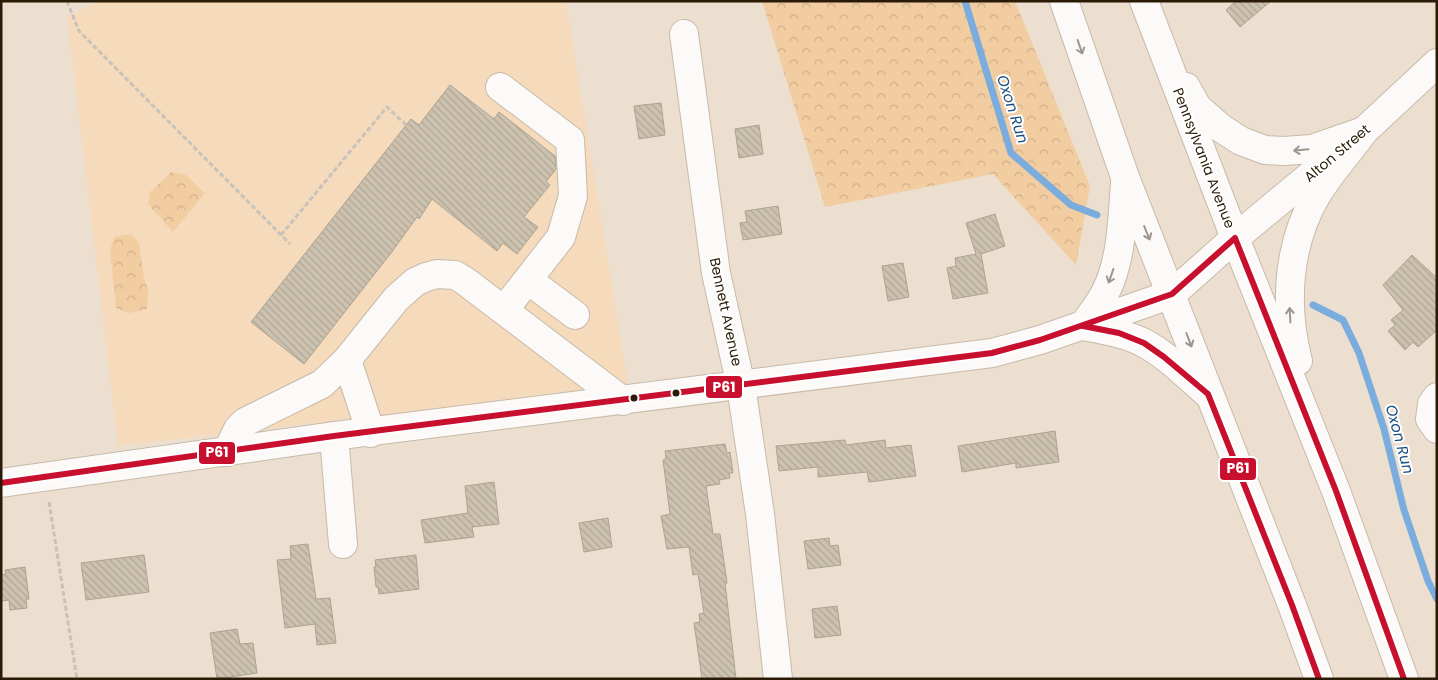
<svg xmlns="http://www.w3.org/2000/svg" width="1438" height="680" font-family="Poppins,sans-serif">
<defs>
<pattern id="forest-crowns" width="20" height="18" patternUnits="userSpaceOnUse" patternTransform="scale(1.25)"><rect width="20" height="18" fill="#f2cda1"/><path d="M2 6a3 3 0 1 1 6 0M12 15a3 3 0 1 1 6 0" fill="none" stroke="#d0af89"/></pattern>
<pattern id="building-back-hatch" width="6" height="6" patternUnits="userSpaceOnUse" patternTransform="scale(1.25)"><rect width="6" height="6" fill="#ccc2af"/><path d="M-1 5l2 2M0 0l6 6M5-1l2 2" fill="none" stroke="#afa695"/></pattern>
</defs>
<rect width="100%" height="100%" fill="#ecdfcf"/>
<path fill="#f5dabb" d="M 100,1 L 566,1 L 628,386 L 118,446 L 67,16 Z"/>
<g fill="url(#forest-crowns)">
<path d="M 762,1 L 1015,1 L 1090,186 L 1076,265 L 993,174 L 825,207 Z"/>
<path d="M 171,172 L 186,175 L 205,193 L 173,232 L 148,204 L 150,192 Z"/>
<path d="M 131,234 L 139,243 L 144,278 L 148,291 L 147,309 L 129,313 L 116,308 L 110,251 L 114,237 Z"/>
</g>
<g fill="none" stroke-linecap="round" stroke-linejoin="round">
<g stroke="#7aacde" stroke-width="7">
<path d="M 965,1 L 1011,153 L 1071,205 L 1097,215"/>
<path d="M 1313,305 L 1343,320 L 1359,353 L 1384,429 L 1404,510 L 1428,581 L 1437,599"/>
</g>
</g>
<g fill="url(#building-back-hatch)" stroke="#aca391">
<path d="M 1236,1 L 1271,1 L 1240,27 L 1226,10 Z"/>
<path d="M 450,85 L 494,119 L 499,112 L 555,156 L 556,169 L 546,182 L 550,185 L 524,217 L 538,227 L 517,254 L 503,243 L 497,251 L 432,199 L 419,219 L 417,217 L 391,253 L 304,364 L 251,322 L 411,119 L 419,125 Z"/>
<path d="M 661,103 L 665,135 L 639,139 L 634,106 Z"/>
<path d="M 759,125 L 763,154 L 739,158 L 735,129 Z"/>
<path d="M 778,206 L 782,234 L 743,240 L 740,223 L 747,222 L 745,211 Z"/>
<path d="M 995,214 L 1005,246 L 981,254 L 988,293 L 953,299 L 947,268 L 956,266 L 955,258 L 976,254 L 966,223 Z"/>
<path d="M 1412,255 L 1437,278 L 1437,330 L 1418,347 L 1413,342 L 1405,350 L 1388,331 L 1395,325 L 1391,320 L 1403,310 L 1383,285 Z"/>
<path d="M 903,263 L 909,297 L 888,301 L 882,266 Z"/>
<path d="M 1055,431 L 1059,462 L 1016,468 L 1016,463 L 962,472 L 958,446 Z"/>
<path d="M 845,440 L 846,445 L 885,440 L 886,448 L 911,445 L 916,476 L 869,482 L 867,472 L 818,477 L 818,467 L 779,471 L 776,446 Z"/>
<path d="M 725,444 L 727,453 L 730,452 L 733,473 L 729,473 L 730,478 L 719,480 L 720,484 L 706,486 L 713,534 L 720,534 L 727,583 L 725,583 L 736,679 L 702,679 L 694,623 L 700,622 L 699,614 L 704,613 L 698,574 L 693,575 L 689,547 L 667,549 L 661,516 L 670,514 L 663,460 L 666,459 L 665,451 Z"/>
<path d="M 494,482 L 499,524 L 472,527 L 474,537 L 425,543 L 421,520 L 468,513 L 465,486 Z"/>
<path d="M 608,518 L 612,547 L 584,552 L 579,523 Z"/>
<path d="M 829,538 L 830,546 L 838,545 L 841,565 L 808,569 L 804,541 Z"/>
<path d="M 308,544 L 316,599 L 330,598 L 336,643 L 317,645 L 315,624 L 285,628 L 277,560 L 291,559 L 290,546 Z"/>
<path d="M 144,555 L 149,592 L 86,600 L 81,563 Z"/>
<path d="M 416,555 L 419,589 L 379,594 L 378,587 L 376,587 L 374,567 L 376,567 L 375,560 Z"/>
<path d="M 25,567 L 29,599 L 26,599 L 27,608 L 10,610 L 9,600 L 1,601 L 1,575 L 6,574 L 5,570 Z"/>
<path d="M 837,606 L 841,635 L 815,638 L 812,609 Z"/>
<path d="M 237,629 L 240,644 L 253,643 L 257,673 L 217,679 L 210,633 Z"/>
</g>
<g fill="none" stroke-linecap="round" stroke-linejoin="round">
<defs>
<g id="minor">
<path d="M 684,34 L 716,273 L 741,386 L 760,514 L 778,679"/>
<path d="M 500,87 L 570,140 L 573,196 L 561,237 L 504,310"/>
<path d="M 528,280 L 575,315"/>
<path d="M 1437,397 L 1432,404 L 1430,419 L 1437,429"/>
<path d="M 371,433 L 347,360 L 396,299 L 415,282 L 426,277 L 437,274 L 455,275 L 465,281 L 623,401"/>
<path d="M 334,436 L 343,544"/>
<path d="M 227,452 L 238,429 L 245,422 L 322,384 L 347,360"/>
<path d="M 1,483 L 334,436 L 992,353 L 1040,340 L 1172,294 L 1235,238 L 1364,131 L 1437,63"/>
</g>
<g id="highway">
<path d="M 1064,1 L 1125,177 L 1292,605 L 1319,679"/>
<path d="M 1144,1 L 1235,238 L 1336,491 L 1404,679"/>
<path d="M 1186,87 L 1197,107 L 1221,128 L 1241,141 L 1265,150 L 1284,151 L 1312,149 L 1364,131"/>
<path d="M 1125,183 C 1122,219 1122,261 1105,293 C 1099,305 1090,315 1083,326 C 1103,330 1125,333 1144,343 C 1167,355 1188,377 1208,394"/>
<path d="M 1298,361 C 1284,307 1287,246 1316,196 C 1329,174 1349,152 1364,131"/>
</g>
</defs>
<use href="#minor" stroke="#c7baaa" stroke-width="30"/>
<use href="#highway" stroke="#c7baaa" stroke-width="30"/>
<g stroke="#c8c2bb" stroke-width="3" stroke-dasharray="5 2.5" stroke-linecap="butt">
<path d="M 67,1 L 79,31 L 290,244"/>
<path d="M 281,235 L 387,107 L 406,125"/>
<path d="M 49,502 L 77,679"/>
</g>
<use href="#minor" stroke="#fcfaf8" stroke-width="28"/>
<use href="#highway" stroke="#fcfaf8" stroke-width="28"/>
<defs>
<g id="bus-1">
<path d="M 1083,326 L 1119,333 L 1144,343 L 1164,357 L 1208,394 L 1292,605 L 1319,679"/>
<path d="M 1,483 L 334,436 L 992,353 L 1040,340 L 1172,294 L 1235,238 L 1336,491 L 1404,679"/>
</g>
</defs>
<use href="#bus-1" stroke="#fff" stroke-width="10"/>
<use href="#bus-1" stroke="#c8102e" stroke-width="6"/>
</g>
<defs><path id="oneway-shaft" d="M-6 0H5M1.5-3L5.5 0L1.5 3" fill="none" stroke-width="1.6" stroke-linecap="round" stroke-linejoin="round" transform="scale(1.25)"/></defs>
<g stroke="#9e968c">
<use href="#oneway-shaft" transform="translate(1080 47) rotate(71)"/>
<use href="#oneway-shaft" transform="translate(1301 150) rotate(175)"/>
<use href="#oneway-shaft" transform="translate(1147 233) rotate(68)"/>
<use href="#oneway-shaft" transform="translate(1111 276) rotate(109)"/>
<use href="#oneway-shaft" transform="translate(1290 315) rotate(-93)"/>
<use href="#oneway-shaft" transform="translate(1189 340) rotate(69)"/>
</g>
<g fill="#2a1b07" stroke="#fff" stroke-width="2">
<circle cx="676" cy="393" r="4.5"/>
<circle cx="634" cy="398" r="4.5"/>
</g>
<g text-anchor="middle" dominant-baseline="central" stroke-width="4" stroke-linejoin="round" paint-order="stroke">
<g font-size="14" fill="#2a1b07" stroke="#fff">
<text transform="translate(1337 153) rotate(-40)">Alton Street</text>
<text transform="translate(1204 158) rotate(69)">Pennsylvania Avenue</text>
<text transform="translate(726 312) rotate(78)">Bennett Avenue</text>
</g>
<g font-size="15" font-style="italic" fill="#194e81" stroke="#fff">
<text transform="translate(1013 109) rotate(72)">Oxon Run</text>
<text transform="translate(1400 439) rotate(75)">Oxon Run</text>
</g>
</g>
<g stroke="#fff" stroke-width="2">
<rect x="705" y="375" width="38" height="24" rx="5" fill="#c8102e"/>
<rect x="198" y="441" width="38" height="24" rx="5" fill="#c8102e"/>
<rect x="1219" y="457" width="38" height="24" rx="5" fill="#c8102e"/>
</g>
<g font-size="14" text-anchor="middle" font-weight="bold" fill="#fff">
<text x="724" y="392">P61</text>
<text x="217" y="457">P61</text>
<text x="1238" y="473">P61</text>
</g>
<rect width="1438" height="680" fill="none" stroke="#2a1b07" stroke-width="5"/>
</svg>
